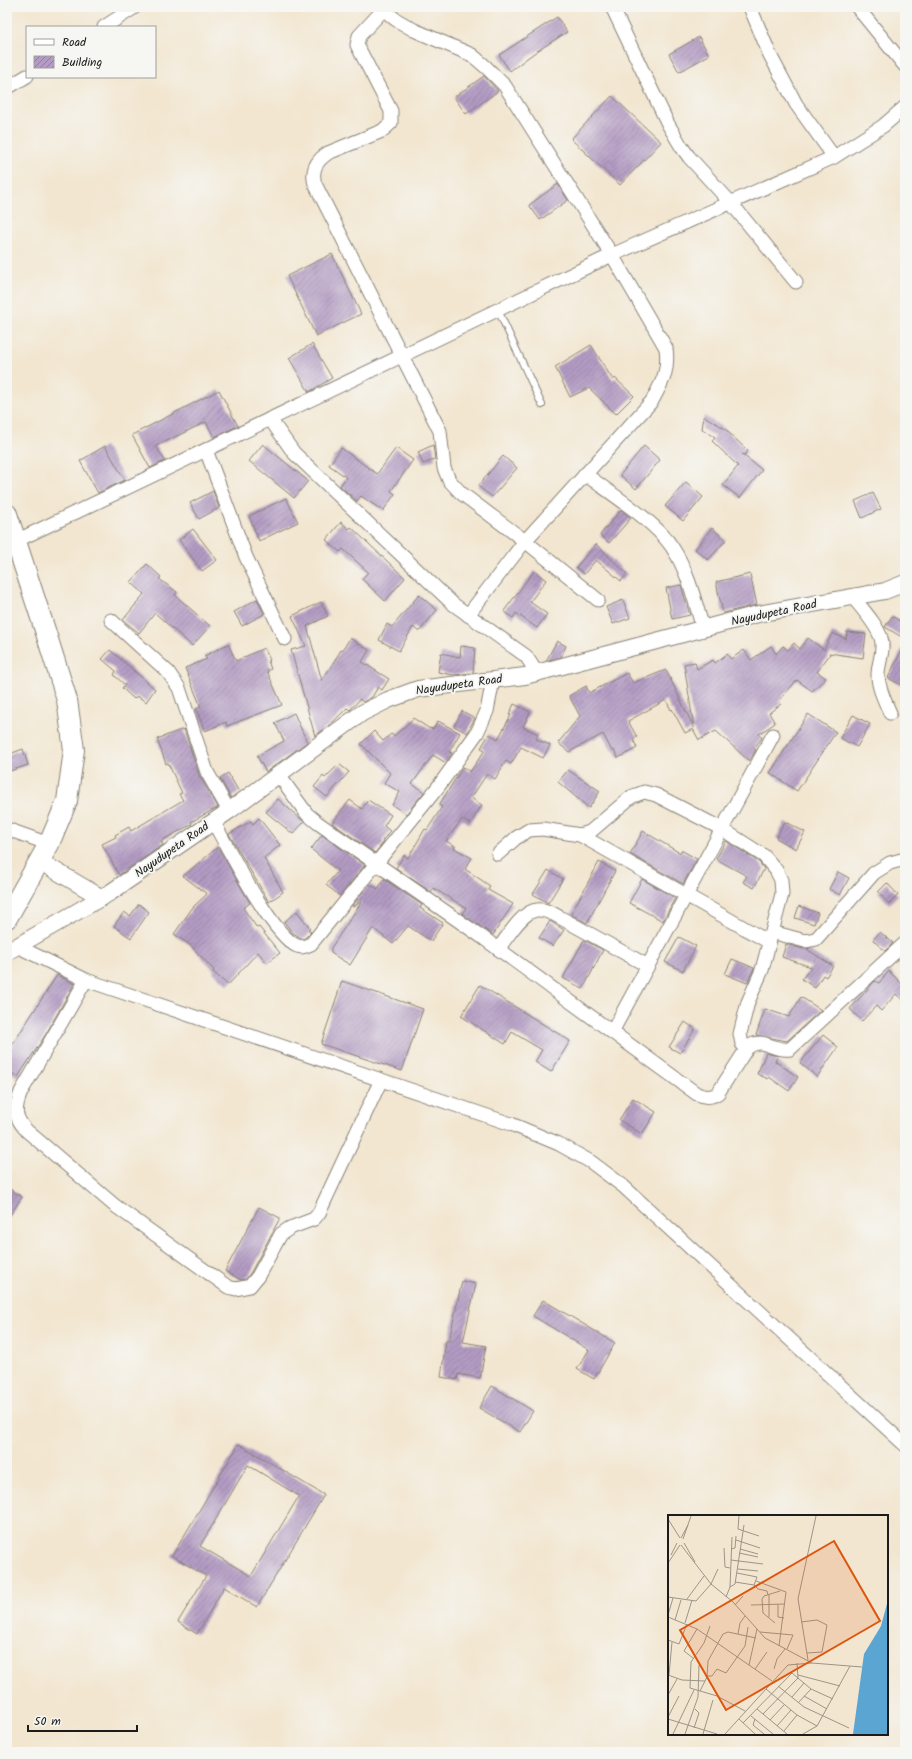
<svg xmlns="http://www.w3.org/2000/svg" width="912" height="1759" font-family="Kalam,sans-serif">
<defs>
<pattern id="building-hatch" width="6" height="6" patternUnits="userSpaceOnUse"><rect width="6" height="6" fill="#b39bc3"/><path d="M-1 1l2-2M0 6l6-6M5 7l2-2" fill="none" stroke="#917e9e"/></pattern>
</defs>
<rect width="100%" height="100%" fill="#f6f6f2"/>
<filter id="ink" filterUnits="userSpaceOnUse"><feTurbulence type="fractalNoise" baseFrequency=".025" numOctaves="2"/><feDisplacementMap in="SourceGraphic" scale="8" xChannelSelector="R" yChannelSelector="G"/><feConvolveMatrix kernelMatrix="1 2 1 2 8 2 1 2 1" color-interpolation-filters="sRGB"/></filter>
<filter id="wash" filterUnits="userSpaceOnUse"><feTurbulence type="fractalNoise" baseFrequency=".012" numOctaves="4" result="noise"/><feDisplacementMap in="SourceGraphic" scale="16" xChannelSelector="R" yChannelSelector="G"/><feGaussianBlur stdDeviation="0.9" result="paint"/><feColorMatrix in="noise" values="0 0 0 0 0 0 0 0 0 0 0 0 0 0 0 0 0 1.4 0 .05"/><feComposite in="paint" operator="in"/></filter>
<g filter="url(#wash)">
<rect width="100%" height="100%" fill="#f2e6d0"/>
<g id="blocks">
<g fill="url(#building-hatch)" fill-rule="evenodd">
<path d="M 557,17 L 567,32 L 534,53 L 510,71 L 499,55 Z"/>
<path d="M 699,37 L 709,55 L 679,72 L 669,54 Z"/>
<path d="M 484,76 L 498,91 L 466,114 L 454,97 Z"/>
<path d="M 612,96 L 661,142 L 620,185 L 571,139 Z"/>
<path d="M 558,184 L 568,200 L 540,220 L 529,205 Z"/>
<path d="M 332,254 L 361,314 L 316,336 L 287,276 Z"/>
<path d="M 312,344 L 332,378 L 309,392 L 289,358 Z"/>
<path d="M 591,345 L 613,380 L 615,378 L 634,396 L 616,414 L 589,388 L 570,397 L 555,367 Z"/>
<path d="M 219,390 L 238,426 L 214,437 L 206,422 L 156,446 L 165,461 L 150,468 L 132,435 Z"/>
<path d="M 704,416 L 724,428 L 748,451 L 745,455 L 742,454 L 762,470 L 740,498 L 723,485 L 738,466 L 712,441 L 715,437 L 702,429 Z"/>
<path d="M 263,444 L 308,481 L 294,498 L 249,461 Z"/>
<path d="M 433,445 L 435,459 L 423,464 L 418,452 Z"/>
<path d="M 105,446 L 125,480 L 98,493 L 80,461 Z"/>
<path d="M 644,446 L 660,460 L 636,489 L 620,475 Z"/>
<path d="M 341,448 L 377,474 L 396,448 L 413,460 L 391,491 L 395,494 L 383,511 L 361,496 L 357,501 L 340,486 L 346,477 L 329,465 Z"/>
<path d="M 503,456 L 517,468 L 492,497 L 478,486 Z"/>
<path d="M 686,482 L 703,497 L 683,521 L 665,506 Z"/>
<path d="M 213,491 L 219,508 L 199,519 L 190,503 Z"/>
<path d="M 873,493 L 881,509 L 862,518 L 855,501 Z"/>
<path d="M 286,498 L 298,522 L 259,541 L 249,516 Z"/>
<path d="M 621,510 L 631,518 L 609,543 L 600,535 Z"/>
<path d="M 341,522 L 349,529 L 351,527 L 405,578 L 385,601 L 362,579 L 368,572 L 343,549 L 340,552 L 326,540 Z"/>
<path d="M 712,528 L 726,540 L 708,560 L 695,549 Z"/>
<path d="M 193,529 L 217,560 L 202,571 L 179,540 Z"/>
<path d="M 596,544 L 627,574 L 621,581 L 596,560 L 584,574 L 576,567 Z"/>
<path d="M 147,564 L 161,577 L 159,579 L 177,592 L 175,595 L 210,626 L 192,646 L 155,613 L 139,633 L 123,620 L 144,594 L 131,582 Z"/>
<path d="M 534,571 L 546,580 L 530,602 L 547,614 L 537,628 L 516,613 L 513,618 L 504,611 Z"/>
<path d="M 750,574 L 757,605 L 723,613 L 716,582 Z"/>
<path d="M 681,585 L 690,615 L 672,619 L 666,588 Z"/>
<path d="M 419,595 L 437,610 L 419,632 L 413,627 L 399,651 L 379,640 L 387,624 L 392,627 Z"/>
<path d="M 257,599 L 264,614 L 242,626 L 234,612 Z"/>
<path d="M 623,600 L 630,618 L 613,624 L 606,607 Z"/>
<path d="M 321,602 L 328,616 L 307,626 L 322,681 L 341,650 L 342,651 L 350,638 L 369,650 L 362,662 L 389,679 L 382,690 L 378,687 L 372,697 L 363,702 L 360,699 L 350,710 L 347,708 L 331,724 L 315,736 L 291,650 L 306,646 L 292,616 Z"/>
<path d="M 892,616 L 905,624 L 905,639 L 885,627 Z"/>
<path d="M 847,632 L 866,634 L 863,658 L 829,653 L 830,654 L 817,672 L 826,678 L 812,691 L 797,680 L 779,701 L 781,704 L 769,713 L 775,723 L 759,734 L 762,738 L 754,748 L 756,750 L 749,761 L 716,731 L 699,740 L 693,729 L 685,733 L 672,709 L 671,710 L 666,700 L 628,721 L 637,737 L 633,739 L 637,748 L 618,758 L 614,750 L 612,751 L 603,734 L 569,752 L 558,743 L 580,716 L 569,696 L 586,686 L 589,693 L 627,673 L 633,683 L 666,670 L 694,728 L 684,664 L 695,662 L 697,669 L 713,660 L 715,663 L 727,654 L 731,659 L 744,650 L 751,660 L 771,646 L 776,654 L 783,646 L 788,650 L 794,643 L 800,649 L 808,638 L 824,650 L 832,633 L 846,639 Z"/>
<path d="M 557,641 L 566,646 L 561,657 L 546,661 Z"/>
<path d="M 905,643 L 905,687 L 888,678 Z"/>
<path d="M 228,644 L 236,661 L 264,648 L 270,660 L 268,661 L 271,669 L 267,671 L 282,705 L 227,726 L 226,722 L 205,731 L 196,709 L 201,707 L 185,668 L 207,659 L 204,656 Z"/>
<path d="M 461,646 L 475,648 L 473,673 L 453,675 L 438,672 L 441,653 L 460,657 Z"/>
<path d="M 110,650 L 155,689 L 146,702 L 137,696 L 134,699 L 122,688 L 125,685 L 114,675 L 116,671 L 102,659 Z"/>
<path d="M 514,704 L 530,712 L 523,727 L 538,734 L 536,739 L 550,745 L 543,758 L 521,747 L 511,764 L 506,761 L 495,779 L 487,774 L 471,798 L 482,805 L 470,824 L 462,819 L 446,841 L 455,846 L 454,848 L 472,858 L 465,869 L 490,886 L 488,890 L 513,904 L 493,935 L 462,914 L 466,908 L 433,888 L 431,892 L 396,868 L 404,855 L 408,858 L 425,829 L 427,830 L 442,807 L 439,805 L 463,767 L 470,772 L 485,750 L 481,748 L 489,734 L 498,739 L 511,715 L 509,715 Z"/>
<path d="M 462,711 L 475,718 L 467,733 L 454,726 Z"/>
<path d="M 294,713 L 307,742 L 266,772 L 257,756 L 284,741 L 275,723 Z"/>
<path d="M 808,714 L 836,732 L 797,791 L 770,773 Z"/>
<path d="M 853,715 L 870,724 L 857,747 L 840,738 Z"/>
<path d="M 413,718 L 430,729 L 430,728 L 433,729 L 438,721 L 460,733 L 449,752 L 452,753 L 446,763 L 433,755 L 412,784 L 424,792 L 406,814 L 392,805 L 400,792 L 384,783 L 390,773 L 361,744 L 374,731 L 383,741 L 391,734 L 394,736 L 409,723 Z"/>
<path d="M 184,729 L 199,775 L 218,807 L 191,822 L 192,824 L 161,841 L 163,845 L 119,875 L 102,844 L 116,837 L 115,835 L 129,827 L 131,831 L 183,800 L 179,794 L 182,793 L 168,763 L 166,764 L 157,739 Z"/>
<path d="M 23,749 L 28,765 L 7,772 L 7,755 Z"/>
<path d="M 339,764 L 349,772 L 327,797 L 314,787 L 323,776 L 325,778 Z"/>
<path d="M 568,770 L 600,791 L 589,808 L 558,782 Z"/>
<path d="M 228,773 L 239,792 L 231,798 L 220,778 Z"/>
<path d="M 278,799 L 304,822 L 293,834 L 266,812 Z"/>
<path d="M 350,800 L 362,809 L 368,800 L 391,815 L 384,826 L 390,831 L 382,841 L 384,842 L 375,853 L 332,823 Z"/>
<path d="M 259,818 L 280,845 L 264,858 L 283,892 L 269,902 L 229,834 L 251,821 L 253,824 Z"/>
<path d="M 785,822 L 805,832 L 796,849 L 776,838 Z"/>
<path d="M 643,831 L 680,853 L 681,850 L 697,859 L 683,884 L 630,854 Z"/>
<path d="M 322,835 L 365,865 L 340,896 L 326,885 L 338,871 L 311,849 Z"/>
<path d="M 726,841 L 759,862 L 764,869 L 754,888 L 743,882 L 747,876 L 716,859 Z"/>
<path d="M 218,847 L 250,903 L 243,908 L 257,928 L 259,927 L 280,953 L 267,963 L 258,952 L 228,985 L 213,972 L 214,970 L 190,945 L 174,934 L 193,907 L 207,894 L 183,876 Z"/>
<path d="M 599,862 L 615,871 L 587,923 L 571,914 Z"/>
<path d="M 548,870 L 563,879 L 548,903 L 533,894 Z"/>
<path d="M 838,872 L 849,878 L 840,895 L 829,889 Z"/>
<path d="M 384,879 L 422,905 L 420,908 L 443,923 L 431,941 L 408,926 L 393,944 L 373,928 L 350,965 L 331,953 L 331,948 L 362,901 L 353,907 L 352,906 L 369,884 L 378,889 Z"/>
<path d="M 642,879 L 675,898 L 663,921 L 629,903 Z"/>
<path d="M 887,883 L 898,895 L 889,904 L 878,892 Z"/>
<path d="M 139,904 L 149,912 L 131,938 L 114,926 L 124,912 L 130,916 Z"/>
<path d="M 799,906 L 818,913 L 814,924 L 795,918 Z"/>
<path d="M 297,911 L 310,928 L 308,929 L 311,932 L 306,937 L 303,939 L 293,933 L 284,922 Z"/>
<path d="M 550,921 L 564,930 L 553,946 L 539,938 Z"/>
<path d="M 880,932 L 893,943 L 885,951 L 873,940 Z"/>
<path d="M 679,937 L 696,946 L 683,971 L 665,962 Z"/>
<path d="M 584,940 L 603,950 L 583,989 L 563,978 Z"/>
<path d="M 786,944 L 803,949 L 809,948 L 808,950 L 833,966 L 826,977 L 823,975 L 815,988 L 802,979 L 811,967 L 782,957 Z"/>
<path d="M 732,959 L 754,968 L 747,983 L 725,974 Z"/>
<path d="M 889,971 L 905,987 L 905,1002 L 896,994 L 881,1011 L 876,1006 L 862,1021 L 850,1009 L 875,981 L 879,983 Z"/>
<path d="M 57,975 L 74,984 L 46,1034 L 18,1077 L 7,1070 L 7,1053 Z"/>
<path d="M 342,981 L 423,1009 L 402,1071 L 321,1044 Z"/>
<path d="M 480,985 L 570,1041 L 551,1072 L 535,1062 L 542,1050 L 512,1032 L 505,1044 L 461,1016 Z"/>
<path d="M 801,997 L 821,1010 L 787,1041 L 756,1035 L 765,1009 L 789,1017 Z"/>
<path d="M 685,1022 L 695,1029 L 680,1053 L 669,1047 Z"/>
<path d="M 823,1035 L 838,1047 L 817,1077 L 800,1063 Z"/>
<path d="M 766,1053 L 778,1056 L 775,1061 L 798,1077 L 789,1091 L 769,1077 L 768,1079 L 757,1074 Z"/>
<path d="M 633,1098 L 656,1112 L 642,1134 L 619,1120 Z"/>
<path d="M 7,1187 L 22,1197 L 7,1220 Z"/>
<path d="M 259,1207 L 280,1218 L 251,1272 L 246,1279 L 241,1280 L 225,1271 Z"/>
<path d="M 462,1281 L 476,1284 L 463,1342 L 486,1346 L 480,1378 L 458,1374 L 457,1380 L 441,1377 L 446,1341 L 449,1341 Z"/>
<path d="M 543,1300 L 615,1343 L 594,1379 L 577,1369 L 589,1350 L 533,1316 Z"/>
<path d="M 492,1386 L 533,1411 L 520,1432 L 479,1408 Z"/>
<path d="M 239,1444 L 324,1495 L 257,1607 L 224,1587 L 197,1634 L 178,1622 L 206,1576 L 172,1556 ZM 248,1465 L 299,1496 L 251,1576 L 200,1546 Z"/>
</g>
</g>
</g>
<g filter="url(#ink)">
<use href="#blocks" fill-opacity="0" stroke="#878176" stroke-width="1"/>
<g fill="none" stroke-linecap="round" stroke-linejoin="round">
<defs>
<path id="service" d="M 498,310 L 542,405"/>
<g id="minor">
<path d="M 381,7 L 395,19 L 414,30 L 472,55 L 486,67 L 505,86 L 612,255 L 666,348 C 669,371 663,381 652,401 L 525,541 L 468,615"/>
<path d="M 612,7 L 668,124 L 681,146 L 689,157 L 731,203 L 796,282"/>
<path d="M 750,7 L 770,55 L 796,104 L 834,157"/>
<path d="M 857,7 L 905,66"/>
<path d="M 384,9 L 359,36 L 357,45 L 391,111 L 391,123 L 382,131 L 328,153 C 316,161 311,170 315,184 L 440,431 L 444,468 L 449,480 L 461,493 L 525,541 L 598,600"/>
<path d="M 104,27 L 135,7"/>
<path d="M 7,88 L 27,76"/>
<path d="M 270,419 L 294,453 L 453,604 L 526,656 L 537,673"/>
<path d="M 206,450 L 246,557 L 285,639"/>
<path d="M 585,474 C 610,493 656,522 672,547 C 688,571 695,601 703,629"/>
<path d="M 16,541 L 612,255 L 834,157 L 883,126 L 905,107"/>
<path d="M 853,597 C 862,609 876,623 881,638 C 885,649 878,663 878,675 C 878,688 885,701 890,713"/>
<path d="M 111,620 L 168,672 L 179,688 L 207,772 L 229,811"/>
<path d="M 278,774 L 307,814 L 318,823 L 482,937 L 697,1094 C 705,1097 711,1098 718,1093 L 747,1048 C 763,1035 772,1052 790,1049 L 905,943"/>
<path d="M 213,821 C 228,848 272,935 297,946 C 303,948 306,946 311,944 L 438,787 L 477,733 L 487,711 L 493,680"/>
<path d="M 7,829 L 49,844"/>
<path d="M 580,835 L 769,942"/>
<path d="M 498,854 L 516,838 L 529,830 L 543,829 L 580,835 L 590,832 L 631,797 L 644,792 L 656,795 L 722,829 L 764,856 L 776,870 L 781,880 L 782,894 L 762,970 L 748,1002 L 740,1034 L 742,1044 L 747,1048"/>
<path d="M 772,932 L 805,941 L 816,939 L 874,873 L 890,863 L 905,859"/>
<path d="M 17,946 L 86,980 L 511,1124 L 559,1144 L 591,1162 L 623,1186 L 905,1445"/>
<path d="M 498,949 C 507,938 522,911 537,910 C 546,909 554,914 561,918 L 648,966"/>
<path d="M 86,980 L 21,1092 C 14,1110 14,1117 27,1131 L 114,1205 L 228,1287 L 236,1289 L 250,1286 L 258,1276 L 281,1234 L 290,1228 L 314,1219 L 319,1213 L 381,1080"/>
<path d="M 612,1032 L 773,735"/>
</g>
<g id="tertiary">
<path d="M 39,861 L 102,898"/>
<path d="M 7,952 L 111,892 L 229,811 L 362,713 L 388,700 L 418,689 L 525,676 L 758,614 L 885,591 L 905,583"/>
</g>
<path id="primary" d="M 7,514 L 45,630 L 67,700 L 74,750 L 67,801 L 49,844 L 7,918"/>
</defs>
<use href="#service" stroke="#878176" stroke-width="8"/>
<use href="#minor" stroke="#878176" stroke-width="15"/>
<use href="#tertiary" stroke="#878176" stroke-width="18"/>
<use href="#primary" stroke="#878176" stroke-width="22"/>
<use href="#service" stroke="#fff" stroke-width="6"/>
<use href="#minor" stroke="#fff" stroke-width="13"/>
<use href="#tertiary" stroke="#fff" stroke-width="16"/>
<use href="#primary" stroke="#fff" stroke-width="20"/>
</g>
</g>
<g text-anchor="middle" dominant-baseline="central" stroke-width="4" stroke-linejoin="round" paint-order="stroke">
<g font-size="12" fill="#1c1c1c" stroke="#f6f6f2">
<text transform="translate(774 613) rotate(-12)">Nayudupeta Road</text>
<text transform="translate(459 685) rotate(-8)">Nayudupeta Road</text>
<text transform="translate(172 850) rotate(-35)">Nayudupeta Road</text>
</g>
</g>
<g transform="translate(668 1515)">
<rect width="220" height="220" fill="#f2e6d0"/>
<path d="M 220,85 L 220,219 L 185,219 L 196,139 L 213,111 Z" fill="#5aa5d2"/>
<path fill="none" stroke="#9c9588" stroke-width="1" d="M 71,1 L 70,14 L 91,21M 0,4 L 12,23M 13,23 L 20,10M 15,24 L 23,1M 68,25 L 92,33M 16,28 L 27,47M 13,30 L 43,69 L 65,87 L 97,123 L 144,148M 56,33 L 57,52 L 62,53M 63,34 L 67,33 L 68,21M 72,34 L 90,39M 71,38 L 90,42M 3,40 L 9,28M 63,45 L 95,49M 0,48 L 12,30M 70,54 L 90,56M 69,58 L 89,62 L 86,70M 88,66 L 118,77 L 111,131M 67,67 L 86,70 L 90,74 L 99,76 L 100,80M 62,72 L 64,22M 101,80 L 101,102M 0,82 L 28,86 L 43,69 L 50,54M 58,82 L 62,72 L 67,69 L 76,10M 19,84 L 36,61M 110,89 L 110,102 L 116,103M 67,90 L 75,81M 83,90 L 117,89M 0,100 L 5,83M 0,102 L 29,114 L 104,166M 7,105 L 13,85M 133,107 L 149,105 L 159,110 L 154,137 L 139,138M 17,108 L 24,85M 107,108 L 95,98 L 94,84 L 96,81 L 112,76M 42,111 L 36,128 L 23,147 L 22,173 L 49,181 L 77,196M 92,117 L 125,120 L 119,134M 70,119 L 72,108 L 77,101M 0,125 L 11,129 L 19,109M 25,143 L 16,136 L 29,114M 140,145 L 130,84 L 148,1M 81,150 L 89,114M 87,154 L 99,137M 106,154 L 109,144 L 117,134M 0,160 L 14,165 L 37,166M 1,160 L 4,127M 130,160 L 172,171M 39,161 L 44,161 L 49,154 L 58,158 L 77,131 L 80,112M 110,171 L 136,192 L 181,213M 98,174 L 129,200 L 149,211 L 135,219M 32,176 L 39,162 L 40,146 L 55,119 L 60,117 L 88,123M 0,180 L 9,164M 136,181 L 159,194M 124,182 L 136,168M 130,188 L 143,174M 89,194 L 119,219M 95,199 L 130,163 L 129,148M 83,201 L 105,219M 0,202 L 11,181M 0,204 L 49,219M 71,204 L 87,219M 87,204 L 85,210 L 96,219M 102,205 L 116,190M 75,208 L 124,158 L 143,174 L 165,184M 109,211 L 123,195M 149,211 L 182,151M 26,213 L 31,198 L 27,194M 116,216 L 129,200M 5,219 L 26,175M 17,219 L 30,182 L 31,150M 35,219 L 45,185M 57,219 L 120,150 L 144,148 L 194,152"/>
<path fill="#de560d" fill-opacity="0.15" stroke="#de560d" stroke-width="2" d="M 166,26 L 212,106 L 58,195 L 12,115 Z"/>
<rect width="220" height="220" fill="none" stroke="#1c1c1c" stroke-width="2"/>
</g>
<rect width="912" height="1759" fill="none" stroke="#f6f6f2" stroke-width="24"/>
<rect x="26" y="26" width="130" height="52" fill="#f6f6f2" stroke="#9f9f9c"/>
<rect x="34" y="39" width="20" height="6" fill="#ffffff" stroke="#9f9f9c"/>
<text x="62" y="46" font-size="12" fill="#1c1c1c">Road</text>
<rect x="34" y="56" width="20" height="12" fill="url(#building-hatch)" stroke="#9f9f9c"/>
<text x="62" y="66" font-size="12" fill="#1c1c1c">Building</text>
<path d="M28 1725v6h109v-6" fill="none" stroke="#1c1c1c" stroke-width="2"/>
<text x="34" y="1725" font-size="12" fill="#1c1c1c" stroke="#f6f6f2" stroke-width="3" paint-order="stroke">50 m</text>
</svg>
